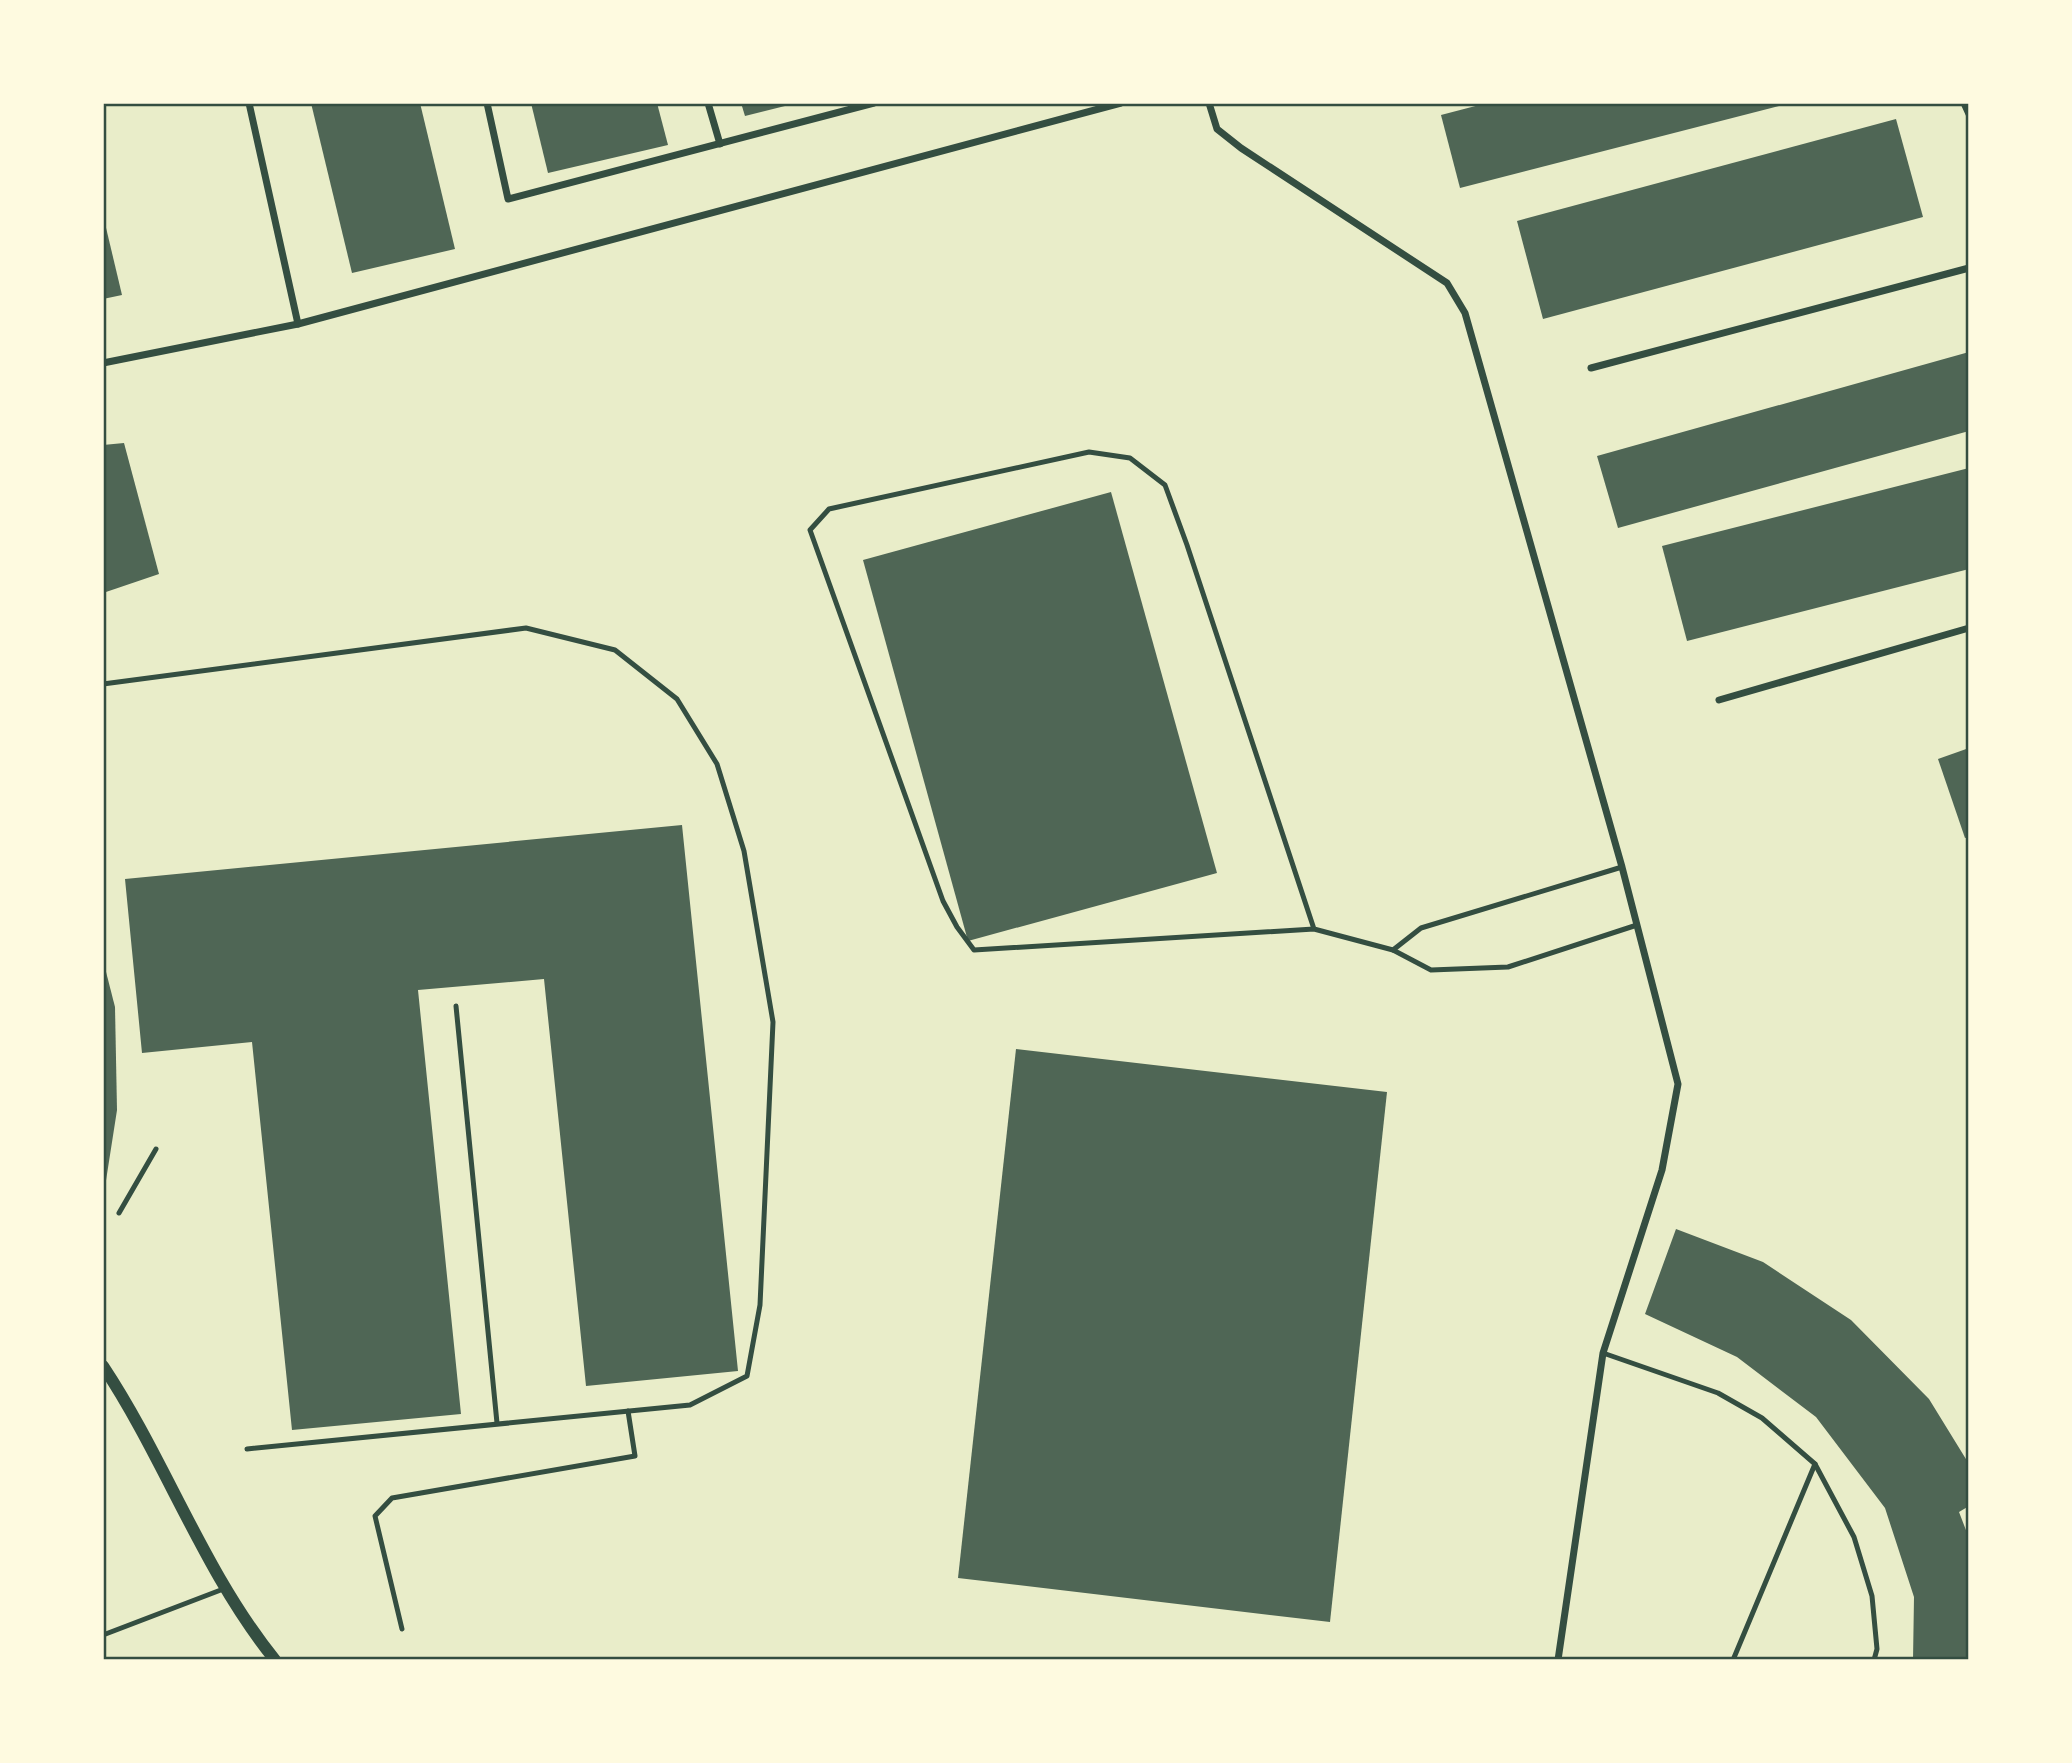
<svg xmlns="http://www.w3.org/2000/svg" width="2072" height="1763" font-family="'DM Sans',sans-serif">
<rect width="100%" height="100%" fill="#e9edc9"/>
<g fill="#4f6655">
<path d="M 311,103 L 420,103 L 455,249 L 352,273 Z"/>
<path d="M 531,103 L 657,103 L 668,145 L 548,173 Z"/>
<path d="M 741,103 L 793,103 L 793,104 L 745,116 Z"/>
<path d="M 1487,103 L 1787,103 L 1787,104 L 1460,188 L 1441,115 Z"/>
<path d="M 1896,119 L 1923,217 L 1543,319 L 1517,221 Z"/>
<path d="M 103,215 L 122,295 L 103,299 Z"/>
<path d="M 1969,352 L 1969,431 L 1618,528 L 1597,456 Z"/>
<path d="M 124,443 L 159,574 L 103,593 L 103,445 Z"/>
<path d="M 1969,468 L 1969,569 L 1687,641 L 1662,546 Z"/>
<path d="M 1111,492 L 1217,873 L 968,941 L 863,560 Z"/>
<path d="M 1969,748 L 1969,837 L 1965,838 L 1938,759 Z"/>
<path d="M 682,825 L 738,1371 L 586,1386 L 544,979 L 418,990 L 461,1414 L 292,1430 L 252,1042 L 142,1053 L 125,879 Z"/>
<path d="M 103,960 L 115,1007 L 117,1110 L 105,1187 L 103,1187 Z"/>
<path d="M 1016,1049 L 1387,1092 L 1330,1622 L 958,1578 Z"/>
<path d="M 1676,1229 L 1763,1262 L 1851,1320 L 1929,1399 L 1969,1464 L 1969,1506 L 1959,1512 L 1969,1538 L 1969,1660 L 1913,1660 L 1914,1597 L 1885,1508 L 1816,1417 L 1737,1357 L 1645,1314 Z"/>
</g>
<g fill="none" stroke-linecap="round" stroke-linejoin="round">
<g stroke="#344e41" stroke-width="5">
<path d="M 103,684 L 526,628 L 615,650 L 677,699 L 717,764 L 744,851 L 773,1022 L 760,1305 L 747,1376 L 690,1405 L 247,1449"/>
<path d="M 1314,929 L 1187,545 L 1165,485 L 1130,458 L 1089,452 L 829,509 L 810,530 L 943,901 L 957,927 L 974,950 L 1314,929 L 1393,950 L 1431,970 L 1508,967 L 1637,925"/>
<path d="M 1393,950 L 1421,928 L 1622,867"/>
<path d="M 456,1006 L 497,1423"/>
<path d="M 119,1213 L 156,1149"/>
<path d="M 1603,1353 L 1718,1393 L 1762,1418 L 1815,1464 L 1854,1537 L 1872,1596 L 1877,1649 L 1874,1660"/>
<path d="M 402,1629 L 375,1516 L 392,1498 L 635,1456 L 628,1411"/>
<path d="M 103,1635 L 226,1588"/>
<path d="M 1733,1660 L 1815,1464"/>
</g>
<g stroke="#344e41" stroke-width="7">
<path d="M 249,103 L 298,324"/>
<path d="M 487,103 L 508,199 L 874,103"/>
<path d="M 708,103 L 720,144"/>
<path d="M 1209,103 L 1217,129 L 1241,148 L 1447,283 L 1465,313 L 1622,867 L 1678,1084 L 1662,1170 L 1603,1353 L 1558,1660"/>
<path d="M 1964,103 L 1969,114"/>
<path d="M 103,363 L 298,324 L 1121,103"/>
<path d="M 1591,368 L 1969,268"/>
<path d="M 1719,700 L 1969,628"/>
</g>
<path stroke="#344e41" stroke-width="12" d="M 103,1366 C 166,1461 203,1571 275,1660"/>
</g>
<rect width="2072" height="1763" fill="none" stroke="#fefae0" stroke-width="210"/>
<rect x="105" y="105" width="1862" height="1553" fill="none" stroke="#344e41" stroke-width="2.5"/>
</svg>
